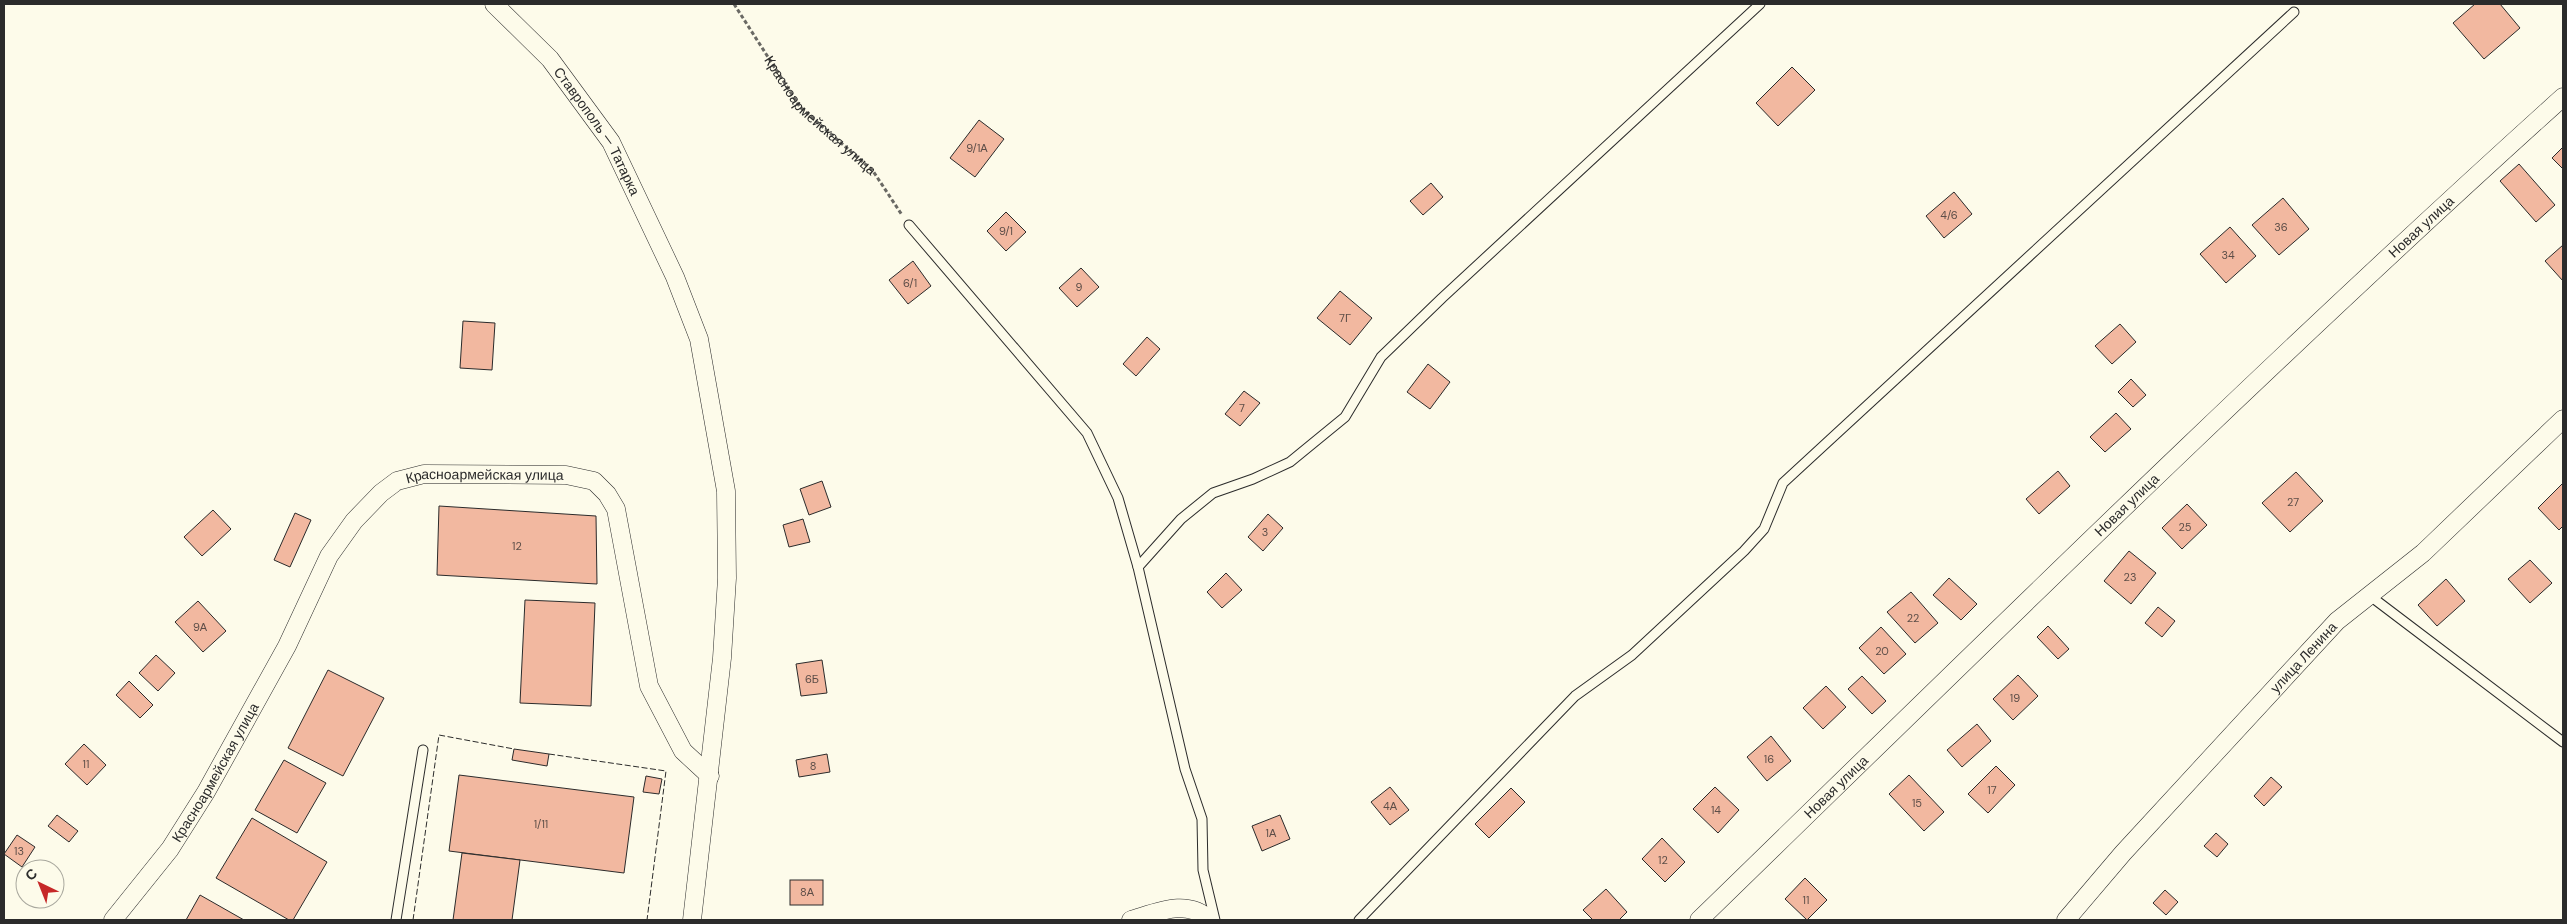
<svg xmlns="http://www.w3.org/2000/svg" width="2567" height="924" font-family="'DM Sans',sans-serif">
<rect width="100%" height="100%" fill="#fdfbea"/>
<g fill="#f2b8a0" stroke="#2b2b2b">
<path d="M 2475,4 L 2500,4 L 2520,28 L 2484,59 L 2453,23 Z"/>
<path d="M 1792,67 L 1815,90 L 1778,126 L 1756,103 Z"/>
<path d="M 979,120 L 1004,139 L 975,177 L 950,158 Z"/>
<path d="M 2563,147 L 2563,169 L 2552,158 Z"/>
<path d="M 2519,164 L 2555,205 L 2536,222 L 2500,181 Z"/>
<path d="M 1431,183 L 1443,197 L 1423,215 L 1410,201 Z"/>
<path d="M 1954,192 L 1972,214 L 1944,238 L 1926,216 Z"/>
<path d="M 2283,198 L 2309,229 L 2279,255 L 2252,225 Z"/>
<path d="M 1006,212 L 1026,232 L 1006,251 L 987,231 Z"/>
<path d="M 2230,227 L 2256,256 L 2226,283 L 2200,254 Z"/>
<path d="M 2563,245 L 2563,281 L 2545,261 Z"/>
<path d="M 913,261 L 931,286 L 908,304 L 889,280 Z"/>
<path d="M 1081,268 L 1099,287 L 1077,307 L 1059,288 Z"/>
<path d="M 1340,291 L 1372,318 L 1350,345 L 1317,318 Z"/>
<path d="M 463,321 L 495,323 L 492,370 L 460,368 Z"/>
<path d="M 2120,324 L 2136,342 L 2112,364 L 2095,346 Z"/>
<path d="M 1147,337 L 1160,349 L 1136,376 L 1123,364 Z"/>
<path d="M 1428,364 L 1450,382 L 1430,409 L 1407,392 Z"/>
<path d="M 2131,379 L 2146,395 L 2133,407 L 2118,392 Z"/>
<path d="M 1244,391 L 1260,403 L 1240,426 L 1225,414 Z"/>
<path d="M 2116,413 L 2131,429 L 2105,452 L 2090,437 Z"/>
<path d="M 2058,471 L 2070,486 L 2039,514 L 2026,499 Z"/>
<path d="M 2296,472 L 2323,501 L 2290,532 L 2262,503 Z"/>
<path d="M 822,481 L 831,507 L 809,515 L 800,489 Z"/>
<path d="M 2563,483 L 2563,526 L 2559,530 L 2538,508 Z"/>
<path d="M 2187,504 L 2207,525 L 2182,549 L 2162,528 Z"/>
<path d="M 439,506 L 596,516 L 597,584 L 437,575 Z"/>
<path d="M 213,510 L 231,529 L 202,556 L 184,537 Z"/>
<path d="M 295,513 L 311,520 L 290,567 L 274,560 Z"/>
<path d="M 1268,514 L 1283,528 L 1263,551 L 1248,537 Z"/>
<path d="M 803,519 L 810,542 L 789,547 L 783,525 Z"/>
<path d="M 2129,551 L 2156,573 L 2131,604 L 2104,581 Z"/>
<path d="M 2530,560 L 2552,583 L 2530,603 L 2508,579 Z"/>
<path d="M 1226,573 L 1242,590 L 1222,608 L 1207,592 Z"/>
<path d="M 1949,578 L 1977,604 L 1961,620 L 1933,595 Z"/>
<path d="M 2446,579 L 2465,601 L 2437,626 L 2418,605 Z"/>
<path d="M 1911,592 L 1938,623 L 1915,643 L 1887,612 Z"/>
<path d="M 525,600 L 595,603 L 591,706 L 520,703 Z"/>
<path d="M 198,601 L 226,631 L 203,652 L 175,622 Z"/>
<path d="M 2158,607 L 2175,621 L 2162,637 L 2145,623 Z"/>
<path d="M 2048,626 L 2069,649 L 2058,659 L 2037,637 Z"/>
<path d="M 1881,627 L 1906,654 L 1884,674 L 1859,648 Z"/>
<path d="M 156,655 L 175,673 L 158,691 L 139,673 Z"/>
<path d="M 822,660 L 827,693 L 801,696 L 796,664 Z"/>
<path d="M 328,670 L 384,698 L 343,776 L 288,748 Z"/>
<path d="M 2018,675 L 2038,696 L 2013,720 L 1993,699 Z"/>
<path d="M 1862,676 L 1886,701 L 1872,714 L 1848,689 Z"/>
<path d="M 129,681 L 153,705 L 140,718 L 116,695 Z"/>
<path d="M 1826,686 L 1846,707 L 1823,729 L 1803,708 Z"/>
<path d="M 1977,724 L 1991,741 L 1962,767 L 1947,750 Z"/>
<path d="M 1771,736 L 1791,761 L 1767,781 L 1747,757 Z"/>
<path d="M 84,744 L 106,765 L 87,785 L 65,764 Z"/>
<path d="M 514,749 L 549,754 L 547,766 L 512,760 Z"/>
<path d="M 827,754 L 830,772 L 799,777 L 796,760 Z"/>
<path d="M 284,760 L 326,783 L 297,833 L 255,810 Z"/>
<path d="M 1996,766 L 2015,785 L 1988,813 L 1968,794 Z"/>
<path d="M 459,775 L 634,797 L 624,873 L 449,851 Z"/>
<path d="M 1909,775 L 1944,812 L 1924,831 L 1889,794 Z"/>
<path d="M 646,776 L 662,779 L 659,794 L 643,792 Z"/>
<path d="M 2271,777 L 2282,787 L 2264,806 L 2254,796 Z"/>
<path d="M 1390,787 L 1409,810 L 1390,825 L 1371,802 Z"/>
<path d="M 1715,787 L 1739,810 L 1718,833 L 1693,809 Z"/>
<path d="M 1511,788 L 1525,802 L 1489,838 L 1475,824 Z"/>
<path d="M 57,815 L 78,831 L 69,842 L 48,826 Z"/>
<path d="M 1280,815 L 1290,839 L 1262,851 L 1252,826 Z"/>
<path d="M 252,818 L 327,862 L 293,920 L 289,920 L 216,878 Z"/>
<path d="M 2216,833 L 2228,844 L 2217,857 L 2204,846 Z"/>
<path d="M 17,835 L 35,847 L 22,867 L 4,854 Z"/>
<path d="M 1662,838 L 1685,862 L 1665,882 L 1642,859 Z"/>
<path d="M 462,853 L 520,860 L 512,920 L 453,920 Z"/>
<path d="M 1805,878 L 1827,900 L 1807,920 L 1785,899 Z"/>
<rect x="790" y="880" width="33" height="25"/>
<path d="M 1606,889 L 1627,912 L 1619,920 L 1593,920 L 1583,910 Z"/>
<path d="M 2165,890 L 2178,902 L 2166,915 L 2153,903 Z"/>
<path d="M 200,895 L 244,920 L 186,920 Z"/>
</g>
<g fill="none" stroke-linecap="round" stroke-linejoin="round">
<defs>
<g id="service">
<path d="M 909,225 L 1087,433 L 1118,498 L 1138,567 L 1185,769 L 1202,819 L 1203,870 L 1215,920"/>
<path d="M 1138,567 L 1181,519 L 1213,493 L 1253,479 L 1290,462 L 1345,417 L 1381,357 L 1442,298 L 1760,4"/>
<path d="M 2369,595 L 2563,742"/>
<path d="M 396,920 L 423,750"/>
<path d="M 1359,920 L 1575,696 L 1632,655 L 1744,551 L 1764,529 L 1783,483 L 2294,12"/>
</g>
<g id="minor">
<path id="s2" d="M 494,4 L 550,59 L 611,142 L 675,277 L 699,339 L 726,491 L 727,578 L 722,658 L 692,920"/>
<path id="s3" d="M 113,920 L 170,849 L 206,792 L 287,646 L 329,556 L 354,521 L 381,493 L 397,481 L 424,474 L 566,475 L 594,481 L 607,494 L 616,509 L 649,686 L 683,751 L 710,776"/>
<path d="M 1131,920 C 1158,912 1187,898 1210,920"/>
<path id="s4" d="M 1699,920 C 1984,643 2268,363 2563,97"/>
<path id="s5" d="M 2066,920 L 2123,853 L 2337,621 L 2423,553 L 2563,419"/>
</g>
</defs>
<use href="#service" stroke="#2b2b2b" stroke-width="11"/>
<use href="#minor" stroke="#2b2b2b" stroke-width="19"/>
<path stroke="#6a6964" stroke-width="3" stroke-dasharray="4 2.5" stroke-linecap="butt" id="s1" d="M 734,4 L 800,107 L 873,171 L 902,215"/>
<use href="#service" stroke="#fdfbea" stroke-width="9"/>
<use href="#minor" stroke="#fdfbea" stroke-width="18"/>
<g stroke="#2b2b2b" stroke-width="1" stroke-dasharray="6 2.5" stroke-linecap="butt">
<path d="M 549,754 L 666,771 L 647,920"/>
<path d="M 413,920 L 439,735 L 514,749"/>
</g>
</g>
<g text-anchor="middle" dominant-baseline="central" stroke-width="4" stroke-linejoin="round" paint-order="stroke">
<g font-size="11" fill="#5d4e48">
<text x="977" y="148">9/1А</text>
<text x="1949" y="215">4/6</text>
<text x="2281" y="227">36</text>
<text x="1006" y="231">9/1</text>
<text x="2228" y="255">34</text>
<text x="910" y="283">6/1</text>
<text x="1079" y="287">9</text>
<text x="1345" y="318">7Г</text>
<text x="1242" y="408">7</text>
<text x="2293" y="502">27</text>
<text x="2185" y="527">25</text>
<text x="1265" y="532">3</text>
<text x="517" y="546">12</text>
<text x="2130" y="577">23</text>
<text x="1913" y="618">22</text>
<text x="200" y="627">9А</text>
<text x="1882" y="651">20</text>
<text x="812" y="679">6Б</text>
<text x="2015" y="698">19</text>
<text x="1769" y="759">16</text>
<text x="86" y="764">11</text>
<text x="813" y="766">8</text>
<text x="1992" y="790">17</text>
<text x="1917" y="803">15</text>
<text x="1390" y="806">4А</text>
<text x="1716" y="810">14</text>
<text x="541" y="824">1/11</text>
<text x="1271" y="833">1А</text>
<text x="19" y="851">13</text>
<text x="1663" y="860">12</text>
<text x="807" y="892">8А</text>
<text x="1806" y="900">11</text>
</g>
<g font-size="14" fill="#2b2b2b" stroke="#fdfbea">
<text stroke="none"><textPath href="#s1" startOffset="142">Красноармейская улица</textPath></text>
<text stroke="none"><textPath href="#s2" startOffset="165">Ставрополь — Татарка</textPath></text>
<text stroke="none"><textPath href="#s4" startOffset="1001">Новая улица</textPath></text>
<text stroke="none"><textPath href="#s3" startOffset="615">Красноармейская улица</textPath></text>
<text stroke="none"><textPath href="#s4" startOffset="596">Новая улица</textPath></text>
<text stroke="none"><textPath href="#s5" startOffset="354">улица Ленина</textPath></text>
<text stroke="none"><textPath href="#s3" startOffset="180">Красноармейская улица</textPath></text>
<text stroke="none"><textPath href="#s4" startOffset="191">Новая улица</textPath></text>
</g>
</g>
<rect width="2567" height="924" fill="none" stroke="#2b2b2b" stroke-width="10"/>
<g transform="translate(40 884) rotate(317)"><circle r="24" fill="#fdfbea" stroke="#a9a89e"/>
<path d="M0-4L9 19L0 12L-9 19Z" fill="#c62828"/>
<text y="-8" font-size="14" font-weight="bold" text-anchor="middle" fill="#2b2b2b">С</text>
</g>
</svg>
